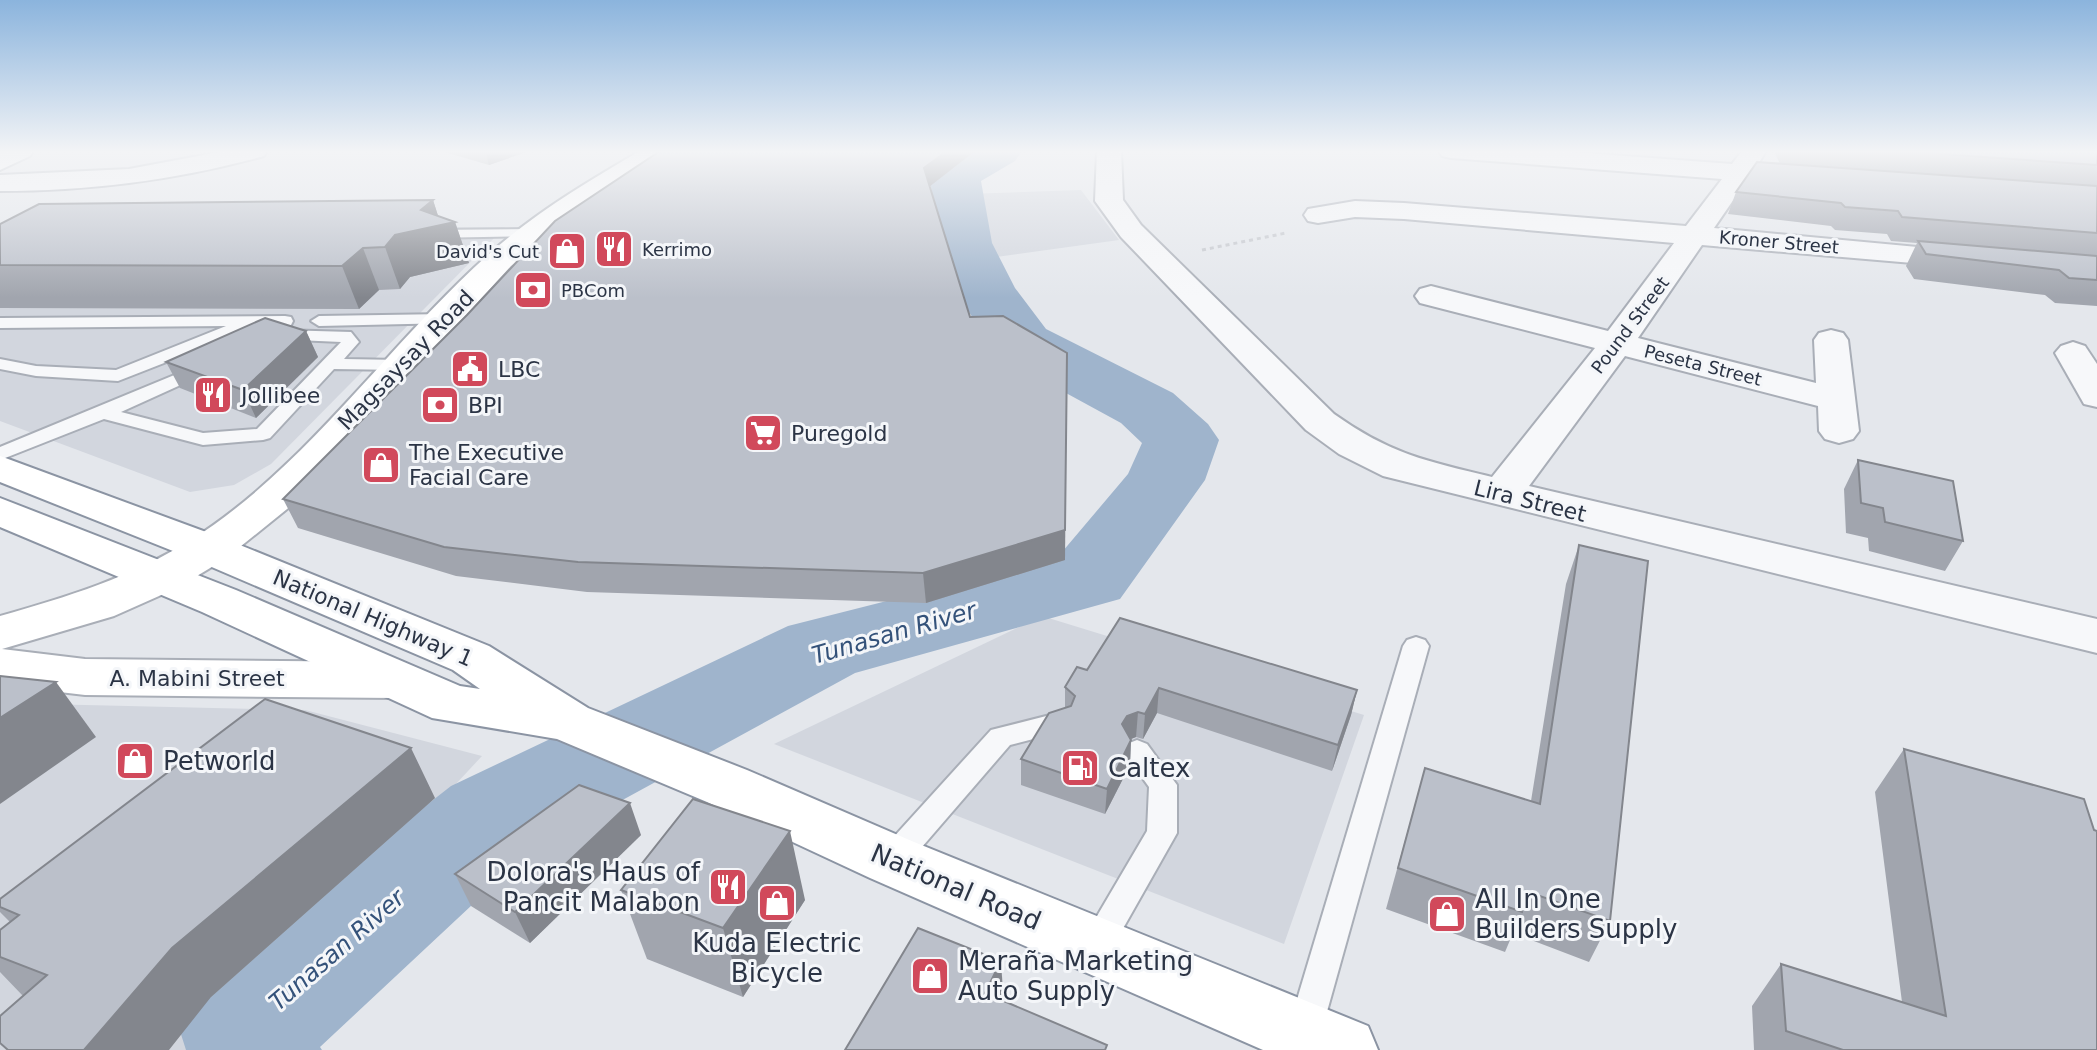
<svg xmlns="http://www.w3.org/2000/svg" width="2097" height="1050" font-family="'DejaVu Sans',sans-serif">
<rect width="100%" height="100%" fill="#e4e7ec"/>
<g fill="#d2d6de">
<path d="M 1081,190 L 1119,240 L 989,258 L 966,194 Z"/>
<path d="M 505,227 L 271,464 L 234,485 L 190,492 L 0,421 L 0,245 L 246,228 Z"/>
<path d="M 1042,616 L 1364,715 L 1284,944 L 774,744 Z"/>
<path d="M 0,703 L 305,710 L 482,756 L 208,1050 L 0,1050 Z"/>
</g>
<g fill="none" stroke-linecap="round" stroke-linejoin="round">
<path fill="#9fb4cc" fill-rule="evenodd" d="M 962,151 L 1022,151 L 1015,161 L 981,181 L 992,243 L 1015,288 L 1046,329 L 1173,393 L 1208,424 L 1219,440 L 1205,480 L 1120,599 L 855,673 L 531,850 L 320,1047 L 322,1050 L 186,1050 L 179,1028 L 199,983 L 451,786 L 788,626 L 1057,558 L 1128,474 L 1142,443 L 1121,423 L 1000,357 L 955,292 L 936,243 L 930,175 L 937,164 Z"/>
<defs>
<g id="lane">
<path d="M 533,229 L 538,230 L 538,236 L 429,238 L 422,234 L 429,230 Z"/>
<path d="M 446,314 L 452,315 L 454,319 L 452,323 L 319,326 L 311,321 L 319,316 Z"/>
<path d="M 285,316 L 291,317 L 293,321 L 291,325 L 248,326 L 246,331 L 118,381 L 36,376 L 0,369 L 0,359 L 36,366 L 116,370 L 226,326 L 0,328 L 0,318 Z"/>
<path d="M 280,330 L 351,332 L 359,342 L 344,359 L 401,360 L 410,365 L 401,370 L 334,369 L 270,438 L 263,440 L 203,445 L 104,419 L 0,460 L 0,447 L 201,364 L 207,365 L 210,369 L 207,373 L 121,412 L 203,433 L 257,429 L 341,342 L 274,339 L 271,335 Z"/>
<path d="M 1416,637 L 1425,640 L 1429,646 L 1321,1033 L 1316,1045 L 1304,1050 L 1292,1045 L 1287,1033 L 1403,646 L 1407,640 Z"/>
<path d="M 1058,713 L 1068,716 L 1072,723 L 1068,730 L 1010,745 L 903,869 L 892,873 L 881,869 L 877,860 L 881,851 L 991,730 Z"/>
<path d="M 1137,740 L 1147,744 L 1177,785 L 1177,833 L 1108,955 L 1096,960 L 1084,955 L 1080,945 L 1147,831 L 1149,787 L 1123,751 L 1127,744 Z"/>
</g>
<g id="street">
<path d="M 225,151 L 267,151 L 264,156 C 177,180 90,191 0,191 L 0,175 L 129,169 Z"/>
<path d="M 1097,151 L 1121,151 L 1123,200 L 1141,225 L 1334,414 C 1390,454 1426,461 1492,477 L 1595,348 L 1420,303 L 1415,296 L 1420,289 L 1431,286 L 1608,331 L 1674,243 L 1404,219 L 1355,217 L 1318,223 L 1308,221 L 1304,215 L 1308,209 L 1355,201 L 1404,203 L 1686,226 L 1722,179 L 1451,158 L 1442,156 L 1439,151 L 1558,151 L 1732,164 L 1742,151 L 1766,151 L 1757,166 L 1816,171 L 1820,177 L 1816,183 L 1807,185 L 1747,180 L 1714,228 L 1982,253 L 1986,259 L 1982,265 L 1971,268 L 1702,245 L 1638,338 L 1816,383 L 1814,340 L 1819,333 L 1831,330 L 1843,333 L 1848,340 L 1859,431 L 1853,439 L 1839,443 L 1825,439 L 1819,431 L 1818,406 L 1625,356 L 1529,486 L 2097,619 L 2097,653 L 1383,476 L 1339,454 L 1306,430 L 1121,237 L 1095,201 Z"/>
<path d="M 2073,342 L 2085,346 L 2097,364 L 2097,407 L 2084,404 L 2055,353 L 2061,346 Z"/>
</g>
<g id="secondary">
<path d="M 33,151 L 30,156 L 0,170 L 0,152 Z"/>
<path d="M 640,151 L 670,151 L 592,202 L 511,266 L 292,505 L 225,559 L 177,588 L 114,616 L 2,649 L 85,659 L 395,662 L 413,667 L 421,680 L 413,693 L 395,698 L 85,695 L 0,685 L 0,616 C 67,597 132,577 191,540 C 306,468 389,343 489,254 C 535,213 587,182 640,151 Z"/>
</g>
<path id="highway" d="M 0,456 L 225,539 L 489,646 L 588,708 L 747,770 L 914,842 L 1368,1026 L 1378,1050 L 1263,1050 L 870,878 L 707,802 L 557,739 L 432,718 L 202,612 L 0,527 L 0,498 L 236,590 L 460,686 L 480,689 L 453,670 L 193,559 L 0,482 Z"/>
</defs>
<use href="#lane" stroke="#a9aeb7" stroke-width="4"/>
<use href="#street" stroke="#a9aeb7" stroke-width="4"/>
<use href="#secondary" stroke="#a9aeb7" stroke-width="4"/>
<use href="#highway" stroke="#8b94a3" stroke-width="4"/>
<path stroke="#c2c5cb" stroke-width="3" stroke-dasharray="4 4" stroke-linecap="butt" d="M 1202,250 L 1286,233"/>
<use href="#lane" fill="#f7f8fa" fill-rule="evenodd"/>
<use href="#street" fill="#f7f8fa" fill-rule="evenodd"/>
<use href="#secondary" fill="#fff" fill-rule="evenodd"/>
<use href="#highway" fill="#fff" fill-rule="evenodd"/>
</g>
<g fill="#a1a5ae">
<path d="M 441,151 L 529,151 L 489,165 Z"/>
<path d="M 975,151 L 929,187 L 970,317 L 1065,560 L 926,603 L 587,592 L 456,576 L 298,528 L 283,499 Z"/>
<path d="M 1774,151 L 2097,151 L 2097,306 L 2055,303 L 2045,295 L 1914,279 L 1906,266 L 1917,243 L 1891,241 L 1887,234 L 1835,230 L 1831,226 L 1728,214 L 1736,192 L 1780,164 Z"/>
<path d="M 433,200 L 438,216 L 455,222 L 469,263 L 410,277 L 400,289 L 379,290 L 359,309 L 0,308 L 0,224 Z"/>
<path d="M 306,331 L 318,357 L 256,418 L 180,388 L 166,362 Z"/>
<path d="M 1858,460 L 1963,541 L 1945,571 L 1869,551 L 1868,538 L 1846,533 L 1844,489 Z"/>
<path d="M 1579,545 L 1610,921 L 1589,962 L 1513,933 L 1505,952 L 1386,909 L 1425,768 L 1531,801 L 1566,584 Z"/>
<path d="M 1087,670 L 1357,690 L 1351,715 L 1332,771 L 1157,713 L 1143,739 L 1136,737 L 1131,739 L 1130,765 L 1105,814 L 1021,785 L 1021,759 L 1065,708 L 1065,687 Z"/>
<path d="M 1904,749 L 2094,830 L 2097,1050 L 1754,1050 L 1752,1006 L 1781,964 L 1902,1002 L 1875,792 Z"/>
<path d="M 435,798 L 211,997 L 23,996 L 0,972 L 0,930 L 10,922 L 0,912 L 0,899 Z"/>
<path d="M 641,835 L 530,943 L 471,906 L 455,874 Z"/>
<path d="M 621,890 L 805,900 L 743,997 L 647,959 Z"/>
</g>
<g fill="#83868d">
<path d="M 485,151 L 529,151 L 489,165 Z"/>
<path d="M 947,151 L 975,151 L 925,190 L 924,168 Z"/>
<path d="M 433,200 L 441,225 L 455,222 L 469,263 L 410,277 L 400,289 L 385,247 L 395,235 Z"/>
<path d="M 363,248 L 379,290 L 359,309 L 342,266 Z"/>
<path d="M 306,331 L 318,357 L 256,418 L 243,390 Z"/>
<path d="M 1067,353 L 1065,560 L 926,603 L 923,573 Z"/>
<path d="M 56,682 L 96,737 L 0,804 L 0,718 Z"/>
<path d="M 1159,688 L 1157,713 L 1143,739 L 1145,714 Z"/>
<path d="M 1357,690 L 1351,715 L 1332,771 L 1338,745 Z"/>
<path d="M 1138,712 L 1136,737 L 1126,741 L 1122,724 L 1127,716 Z"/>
<path d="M 1131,740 L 1130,765 L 1105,814 L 1107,789 Z"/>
<path d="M 411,748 L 435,798 L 211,997 L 169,1050 L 84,1050 L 172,948 Z"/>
<path d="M 630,803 L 641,835 L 530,943 L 515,912 Z"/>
<path d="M 790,831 L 805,900 L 743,997 L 723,928 Z"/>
<path d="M 1001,961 L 1003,992 L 987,1024 L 985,993 Z"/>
</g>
<g fill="#bbc0ca" stroke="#83868d" stroke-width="2">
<path d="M 660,151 L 947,151 L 924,168 L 970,317 L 1003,316 L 1067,353 L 1065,530 L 923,573 L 578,562 L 444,547 L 283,499 L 467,315 L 555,221 Z"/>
<path d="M 1898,151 L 2097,151 L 2097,165 Z"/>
<path d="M 1757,162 L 2097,186 L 2097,233 L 1902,217 L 1898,211 L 1845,207 L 1841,203 L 1736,192 Z"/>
<path d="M 433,200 L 421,210 L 455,222 L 395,235 L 385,247 L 363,248 L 342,266 L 0,265 L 0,224 L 39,204 Z"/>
<path d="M 1918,241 L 2097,256 L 2097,280 L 2069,278 L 2059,270 L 1926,254 Z"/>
<path d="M 265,318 L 306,331 L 243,390 L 166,362 Z"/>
<path d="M 1858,460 L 1953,481 L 1963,541 L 1885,522 L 1883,508 L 1861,503 Z"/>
<path d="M 1579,545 L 1648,561 L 1610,921 L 1526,891 L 1522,912 L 1398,868 L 1425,768 L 1540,804 Z"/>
<path d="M 1120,618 L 1357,690 L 1338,745 L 1159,688 L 1145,714 L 1138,712 L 1127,716 L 1122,724 L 1131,740 L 1107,789 L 1021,759 L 1049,713 L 1071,706 L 1075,696 L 1065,687 L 1077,667 L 1087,670 Z"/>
<path d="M 0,676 L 56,682 L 0,718 Z"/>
<path d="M 265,699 L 411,748 L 172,948 L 84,1050 L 8,1050 L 0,1043 L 0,1016 L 47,975 L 0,957 L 0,930 L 19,915 L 0,907 L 0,899 Z"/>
<path d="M 1904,749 L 2084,799 L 2094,830 L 2097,831 L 2097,1050 L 1843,1050 L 1786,1031 L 1781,964 L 1946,1016 Z"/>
<path d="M 579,785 L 630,803 L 515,912 L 455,874 Z"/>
<path d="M 693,799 L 790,831 L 723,928 L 621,890 Z"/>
<path d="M 918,928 L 1001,961 L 985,993 L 1107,1045 L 1105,1050 L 845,1050 Z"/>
</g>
<linearGradient id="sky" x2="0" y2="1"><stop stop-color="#8bb4dd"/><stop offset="0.51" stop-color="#f3f4f6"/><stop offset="1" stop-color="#f3f4f6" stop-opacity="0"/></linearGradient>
<rect width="2097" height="298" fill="url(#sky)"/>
<defs>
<symbol id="restaurant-square" viewBox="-11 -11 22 22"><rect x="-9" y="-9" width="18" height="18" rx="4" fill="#d1495b" stroke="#f4f6f9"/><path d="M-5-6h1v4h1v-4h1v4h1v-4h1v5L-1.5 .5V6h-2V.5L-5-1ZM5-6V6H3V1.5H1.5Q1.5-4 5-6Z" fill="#fff"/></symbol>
<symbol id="shop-square" viewBox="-11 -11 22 22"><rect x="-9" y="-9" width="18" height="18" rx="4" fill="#d1495b" stroke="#f4f6f9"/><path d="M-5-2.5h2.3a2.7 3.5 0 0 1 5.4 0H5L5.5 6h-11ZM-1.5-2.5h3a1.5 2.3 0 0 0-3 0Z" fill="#fff"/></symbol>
<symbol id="bank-square" viewBox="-11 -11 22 22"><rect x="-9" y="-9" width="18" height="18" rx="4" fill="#d1495b" stroke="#f4f6f9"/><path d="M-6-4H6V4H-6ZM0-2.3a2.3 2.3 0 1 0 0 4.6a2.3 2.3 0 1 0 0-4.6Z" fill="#fff"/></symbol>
<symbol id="civic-square" viewBox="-11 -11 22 22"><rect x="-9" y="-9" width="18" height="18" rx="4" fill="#d1495b" stroke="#f4f6f9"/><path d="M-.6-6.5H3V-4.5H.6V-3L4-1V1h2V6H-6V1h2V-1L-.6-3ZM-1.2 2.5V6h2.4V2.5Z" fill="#fff"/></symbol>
<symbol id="supermarket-square" viewBox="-11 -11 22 22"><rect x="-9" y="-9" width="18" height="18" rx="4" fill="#d1495b" stroke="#f4f6f9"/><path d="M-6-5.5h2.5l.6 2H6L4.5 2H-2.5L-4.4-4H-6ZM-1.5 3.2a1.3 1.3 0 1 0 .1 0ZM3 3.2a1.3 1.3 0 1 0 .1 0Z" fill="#fff"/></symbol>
<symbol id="fuel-square" viewBox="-11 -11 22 22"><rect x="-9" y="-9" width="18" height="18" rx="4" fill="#d1495b" stroke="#f4f6f9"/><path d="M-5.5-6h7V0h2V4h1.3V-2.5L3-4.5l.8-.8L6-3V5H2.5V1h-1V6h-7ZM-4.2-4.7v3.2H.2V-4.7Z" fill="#fff"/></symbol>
</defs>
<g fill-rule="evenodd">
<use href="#restaurant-square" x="592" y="227" width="44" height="44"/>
<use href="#shop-square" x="545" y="229" width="44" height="44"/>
<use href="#bank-square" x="511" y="268" width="44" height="44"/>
<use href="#civic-square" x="448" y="347" width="44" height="44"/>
<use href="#restaurant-square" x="191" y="373" width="44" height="44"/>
<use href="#bank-square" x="418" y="383" width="44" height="44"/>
<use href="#supermarket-square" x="741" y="411" width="44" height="44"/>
<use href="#shop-square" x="359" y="443" width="44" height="44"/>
<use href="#shop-square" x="113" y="739" width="44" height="44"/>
<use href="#fuel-square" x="1058" y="746" width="44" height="44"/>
<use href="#restaurant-square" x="706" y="865" width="44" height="44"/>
<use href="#shop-square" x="755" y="881" width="44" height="44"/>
<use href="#shop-square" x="1425" y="892" width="44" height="44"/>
<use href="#shop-square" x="908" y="954" width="44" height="44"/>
</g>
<g text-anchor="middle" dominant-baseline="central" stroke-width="6" stroke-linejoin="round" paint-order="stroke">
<g font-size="18" fill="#2b3445" stroke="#f4f6f9">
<text transform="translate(1779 242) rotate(5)">Kroner Street</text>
<text transform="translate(1630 325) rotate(-53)">Pound Street</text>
<text transform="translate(1703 365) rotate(14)">Peseta Street</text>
</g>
<g font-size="18" fill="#2b3445" stroke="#f4f6f9" text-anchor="start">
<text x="642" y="249">Kerrimo</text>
<text x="539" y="251" text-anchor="end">David's Cut</text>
<text x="561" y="290">PBCom</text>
</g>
<g font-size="22" fill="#2b3445" stroke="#f4f6f9">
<text transform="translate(406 360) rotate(-46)">Magsaysay Road</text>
<text transform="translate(1530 501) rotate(14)">Lira Street</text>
<text transform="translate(373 618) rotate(23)">National Highway 1</text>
<text x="197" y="678">A. Mabini Street</text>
</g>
<g font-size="22" fill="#2b3445" stroke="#f4f6f9" text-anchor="start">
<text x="498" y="369">LBC</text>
<text x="241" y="395">Jollibee</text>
<text x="468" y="405">BPI</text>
<text x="791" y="433">Puregold</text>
<text x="409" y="452">The Executive<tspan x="409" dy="25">Facial Care</tspan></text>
</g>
<g font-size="24" font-style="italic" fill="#34527a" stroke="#f4f6f9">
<text transform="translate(894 633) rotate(-16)">Tunasan River</text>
<text transform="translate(337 950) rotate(-41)">Tunasan River</text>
</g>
<g font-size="26" fill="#2b3445" stroke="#f4f6f9" text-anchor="start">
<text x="163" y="761">Petworld</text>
<text x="1108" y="768">Caltex</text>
<text x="700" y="872" text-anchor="end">Dolora's Haus of<tspan x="700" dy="30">Pancit Malabon</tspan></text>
<text x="1475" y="899">All In One<tspan x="1475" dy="30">Builders Supply</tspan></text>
<text x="777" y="943" text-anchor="middle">Kuda Electric<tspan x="777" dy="30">Bicycle</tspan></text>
<text x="958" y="961">Meraña Marketing<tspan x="958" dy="30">Auto Supply</tspan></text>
</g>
<g font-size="26" fill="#2b3445" stroke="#f4f6f9">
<text transform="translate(956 887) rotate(23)">National Road</text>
</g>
</g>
</svg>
